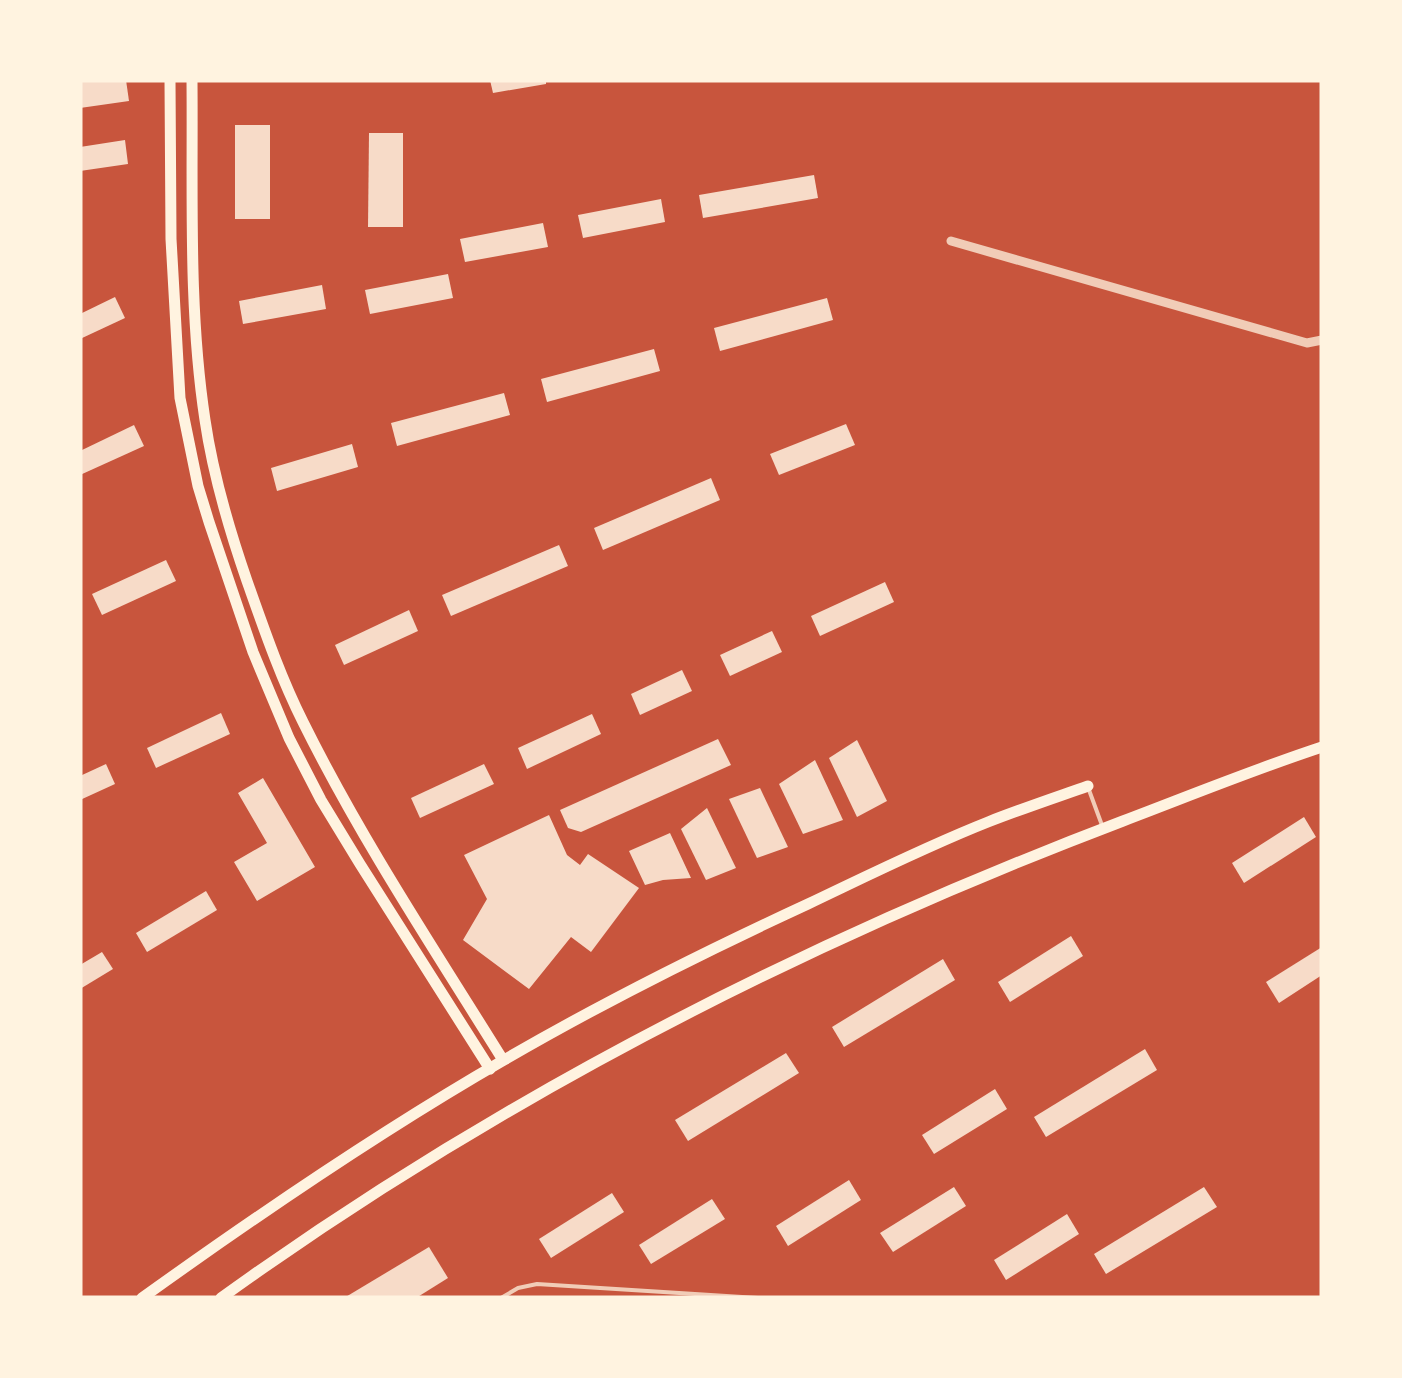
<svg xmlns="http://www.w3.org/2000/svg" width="1402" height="1378" font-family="'Titillium Web',sans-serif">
<rect width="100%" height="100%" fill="#c8553d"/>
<g fill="#f7dbc8">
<path d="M 80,80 L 126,80 L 129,101 L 80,108 Z"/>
<path d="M 490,80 L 546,80 L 546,84 L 493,93 Z"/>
<rect x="235" y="125" width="35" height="94"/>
<path d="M 369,133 L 403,133 L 403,227 L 368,227 Z"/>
<path d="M 125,140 L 128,164 L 80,171 L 80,147 Z"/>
<path d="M 814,175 L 818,198 L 703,218 L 699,195 Z"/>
<path d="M 661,199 L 665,222 L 583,238 L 578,215 Z"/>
<path d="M 543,223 L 548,247 L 465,262 L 460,239 Z"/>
<path d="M 448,274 L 453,298 L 370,314 L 365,290 Z"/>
<path d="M 322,285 L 326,309 L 243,324 L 239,301 Z"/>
<path d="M 115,297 L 125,318 L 80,339 L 80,314 Z"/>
<path d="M 827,298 L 833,320 L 720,351 L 714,328 Z"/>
<path d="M 654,349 L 660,371 L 547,402 L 541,379 Z"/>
<path d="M 504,393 L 510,415 L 397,446 L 391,423 Z"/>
<path d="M 846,424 L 855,445 L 779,475 L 770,454 Z"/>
<path d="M 134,425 L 144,446 L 80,475 L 80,451 Z"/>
<path d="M 352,444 L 358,467 L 277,491 L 271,468 Z"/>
<path d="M 711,478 L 720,500 L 603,550 L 594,528 Z"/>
<path d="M 559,545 L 568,566 L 451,616 L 442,595 Z"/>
<path d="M 166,560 L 176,581 L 102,615 L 92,594 Z"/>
<path d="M 885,582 L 894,602 L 820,636 L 811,616 Z"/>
<path d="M 409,610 L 418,631 L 344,665 L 335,645 Z"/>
<path d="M 772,631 L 782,652 L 730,676 L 720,655 Z"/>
<path d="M 682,670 L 692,691 L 640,715 L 631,694 Z"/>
<path d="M 221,713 L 230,734 L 156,768 L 147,748 Z"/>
<path d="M 592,714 L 601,734 L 527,769 L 518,748 Z"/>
<path d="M 718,739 L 731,765 L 581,832 L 568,828 L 560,810 Z"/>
<path d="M 857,740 L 887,801 L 857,817 L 829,758 Z"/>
<path d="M 815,760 L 843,820 L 803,834 L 779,784 Z"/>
<path d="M 106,764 L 115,784 L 80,800 L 80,776 Z"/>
<path d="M 484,764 L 494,784 L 420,818 L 411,798 Z"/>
<path d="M 263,778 L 315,867 L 257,901 L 234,862 L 267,843 L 238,793 Z"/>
<path d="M 760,788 L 788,847 L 757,858 L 729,799 Z"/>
<path d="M 707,808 L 736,868 L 706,880 L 681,829 Z"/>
<path d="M 549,815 L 567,855 L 580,865 L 588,854 L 639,888 L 591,952 L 571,937 L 529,989 L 463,940 L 487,899 L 464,855 Z"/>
<path d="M 1304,817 L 1316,837 L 1244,883 L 1232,863 Z"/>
<path d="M 670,833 L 691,878 L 663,880 L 645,885 L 629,851 Z"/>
<path d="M 206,891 L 217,910 L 147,952 L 136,933 Z"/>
<path d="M 1071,936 L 1083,956 L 1010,1002 L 998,982 Z"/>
<path d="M 1322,947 L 1322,975 L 1279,1003 L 1266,982 Z"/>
<path d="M 102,952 L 113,969 L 80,989 L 80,965 Z"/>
<path d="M 943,959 L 955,980 L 844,1047 L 832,1027 Z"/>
<path d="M 1145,1049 L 1157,1070 L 1046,1137 L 1034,1117 Z"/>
<path d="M 786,1053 L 799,1073 L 688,1141 L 675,1120 Z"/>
<path d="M 995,1089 L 1007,1109 L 934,1154 L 922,1135 Z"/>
<path d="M 849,1180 L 861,1200 L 788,1246 L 776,1226 Z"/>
<path d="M 954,1187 L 966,1206 L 893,1252 L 880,1233 Z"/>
<path d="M 1204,1187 L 1217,1207 L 1106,1274 L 1094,1254 Z"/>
<path d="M 612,1193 L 624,1212 L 551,1258 L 539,1239 Z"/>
<path d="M 712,1199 L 725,1219 L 651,1264 L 639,1245 Z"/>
<path d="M 1067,1214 L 1079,1234 L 1006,1280 L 994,1260 Z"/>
<path d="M 429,1247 L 448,1278 L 416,1298 L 344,1298 Z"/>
</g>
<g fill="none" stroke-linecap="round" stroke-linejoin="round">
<g stroke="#f1ccb7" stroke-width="4">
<path d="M 1089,790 L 1103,828"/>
<path d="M 501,1298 L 518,1288 L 537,1284 L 758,1298"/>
</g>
<path stroke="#f1ccb7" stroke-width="9" d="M 951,241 L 1307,343 L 1322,340"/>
<g stroke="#fff3e0" stroke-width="11">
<path d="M 170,80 L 171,239 L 180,398 L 198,486 L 209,522 L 253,652 L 289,738 L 321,800 L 360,864 L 490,1069"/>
<path d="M 192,80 C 193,193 188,308 205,420 C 213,475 229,529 247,581 C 264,629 280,676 303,722 C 361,839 434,949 503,1060"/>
<path d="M 142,1298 C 259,1214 379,1132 504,1060 C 602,1003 704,952 808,904 C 867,876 927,846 988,822 C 1021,809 1054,798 1088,786"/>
<path d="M 221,1298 C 498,1098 804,942 1123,821 C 1189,796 1255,769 1322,747"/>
</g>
</g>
<rect width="1402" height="1378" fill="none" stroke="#fff3e0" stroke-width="165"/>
</svg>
